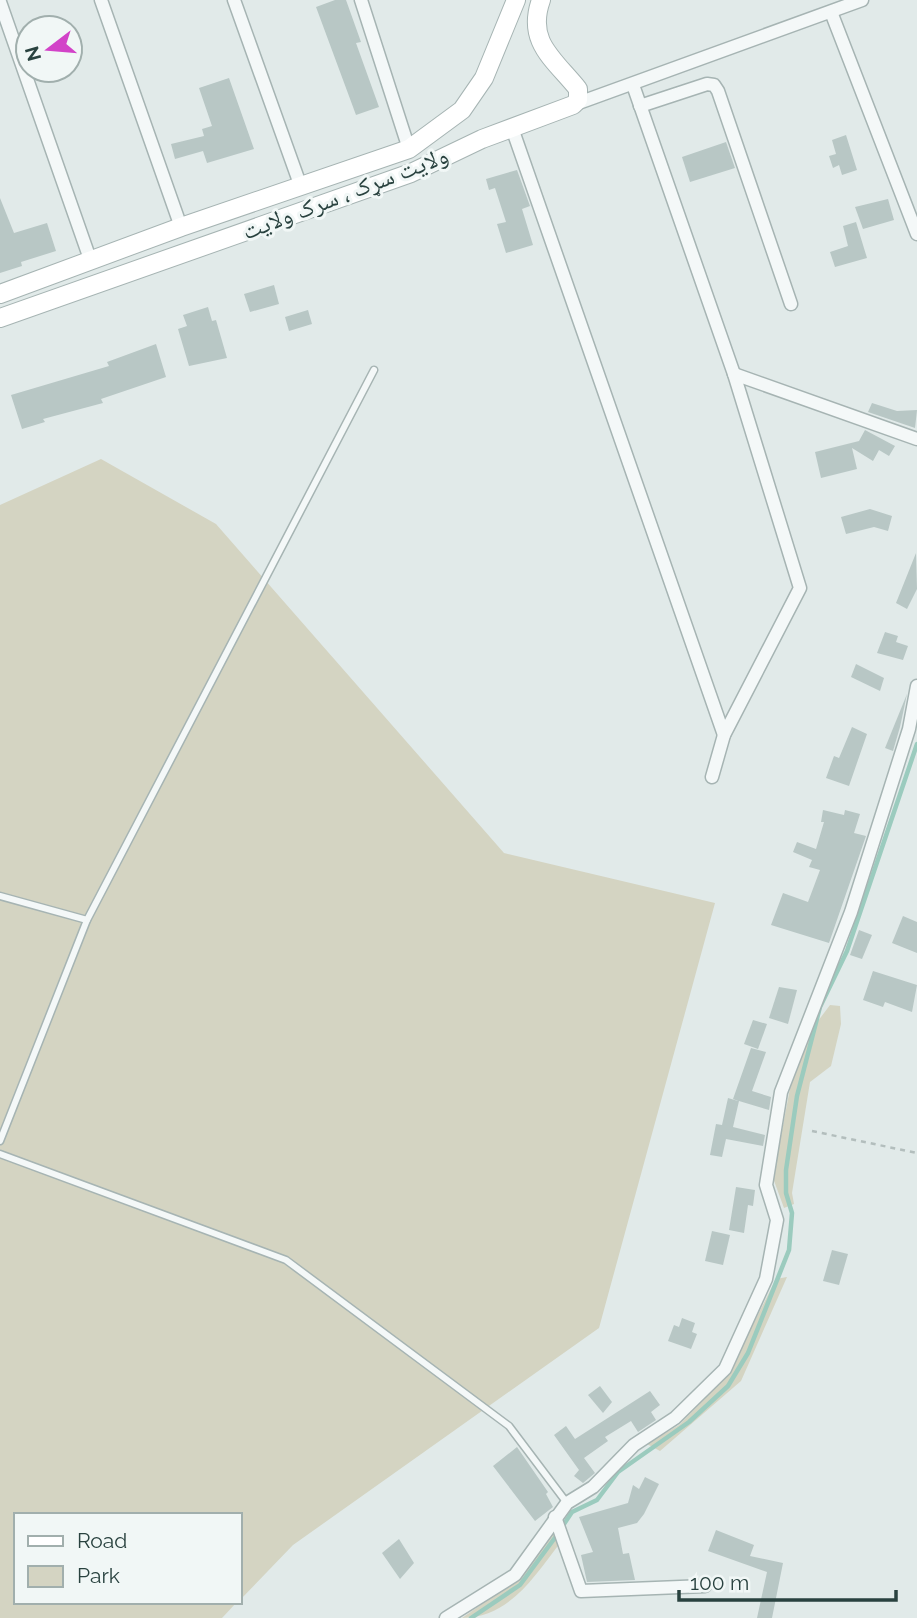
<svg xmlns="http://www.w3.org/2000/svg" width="917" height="1618" font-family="Raleway,'Noto Naskh Arabic',sans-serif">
<rect width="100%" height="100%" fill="#e1eae9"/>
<g fill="#d4d4c2">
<path d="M 101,459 L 216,524 L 504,853 L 715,903 L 599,1328 L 293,1545 L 240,1600 L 240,1515 L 16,1515 L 16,1602 L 237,1602 L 222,1618 L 0,1618 L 0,505 Z"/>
<path d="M 830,1005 L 840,1006 L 841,1024 L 831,1066 L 810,1082 L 792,1193 L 794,1204 L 784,1208 L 773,1178 L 792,1078 L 809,1033 Z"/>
<path d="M 787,1277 L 741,1381 L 660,1451 L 647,1444 L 679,1425 L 727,1376 L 776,1279 Z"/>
<path d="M 555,1528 L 560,1543 C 534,1577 509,1618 462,1618 L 518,1579 Z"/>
</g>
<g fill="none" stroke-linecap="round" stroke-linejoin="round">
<g stroke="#9bcbbe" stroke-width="4.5">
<path d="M 562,1527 L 572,1512 L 597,1500 L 618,1472 L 689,1422 L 728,1386 L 748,1353 L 789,1250 L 792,1213 L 786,1193 L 786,1170 L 797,1096 L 820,1007 L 847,951 L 917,744"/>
<path d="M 471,1618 L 520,1585 L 557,1535"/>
</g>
</g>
<g fill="#b8c7c5">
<path d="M 335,0 L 346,0 L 361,42 L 356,43 L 379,107 L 356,115 L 316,7 Z"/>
<path d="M 229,78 L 254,149 L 207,163 L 203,151 L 175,159 L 171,144 L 204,136 L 202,129 L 212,126 L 199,88 Z"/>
<path d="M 846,135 L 857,170 L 842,175 L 839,165 L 833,168 L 829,156 L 836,154 L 832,140 Z"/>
<path d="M 726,142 L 735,168 L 690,182 L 682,157 Z"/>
<path d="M 517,170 L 530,206 L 522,209 L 533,245 L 506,253 L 497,224 L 506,222 L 495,188 L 489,190 L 486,179 Z"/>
<path d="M 0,198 L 14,233 L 47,223 L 56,251 L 21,262 L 22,266 L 0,273 Z"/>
<path d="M 888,199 L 894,220 L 863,229 L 855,207 Z"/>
<path d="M 856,222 L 867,258 L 835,267 L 830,252 L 848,246 L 843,226 Z"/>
<path d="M 274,285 L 279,304 L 250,312 L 244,294 Z"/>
<path d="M 208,307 L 212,321 L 216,320 L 227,358 L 189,366 L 178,329 L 187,326 L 183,315 Z"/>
<path d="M 308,310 L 312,324 L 289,331 L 285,317 Z"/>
<path d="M 156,344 L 166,377 L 101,399 L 103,403 L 43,419 L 45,422 L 22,429 L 11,395 L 109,366 L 107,362 Z"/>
<path d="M 872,403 L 897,411 L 917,410 L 915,428 L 868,412 Z"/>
<path d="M 865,430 L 895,446 L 889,456 L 879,450 L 873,461 L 852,448 L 857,469 L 821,478 L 815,452 L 859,441 Z"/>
<path d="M 870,509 L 892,516 L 888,531 L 874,527 L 846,534 L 841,517 Z"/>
<path d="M 916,553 L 917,589 L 907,609 L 896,603 Z"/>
<path d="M 885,632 L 898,636 L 896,642 L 908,646 L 903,660 L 877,653 Z"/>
<path d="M 856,664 L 884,678 L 880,691 L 851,677 Z"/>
<path d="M 907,694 L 900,727 L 893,751 L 885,748 Z"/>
<path d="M 852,727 L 867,734 L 849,786 L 826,778 L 834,756 L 839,758 Z"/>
<path d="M 823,810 L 844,815 L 845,810 L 860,814 L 854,833 L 866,836 L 829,943 L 771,925 L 783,893 L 808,902 L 820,870 L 809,867 L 812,860 L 793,852 L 797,842 L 816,849 L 824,822 L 821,822 Z"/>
<path d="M 903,916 L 917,922 L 917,953 L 892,943 Z"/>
<path d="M 859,930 L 872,935 L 862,959 L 850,955 Z"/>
<path d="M 873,971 L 917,985 L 912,1012 L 885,1002 L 883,1007 L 863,1000 Z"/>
<path d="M 779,987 L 797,990 L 788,1024 L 769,1018 Z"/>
<path d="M 753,1020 L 767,1024 L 758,1049 L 744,1044 Z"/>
<path d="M 751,1048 L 766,1052 L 752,1091 L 771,1097 L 769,1110 L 739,1101 L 733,1127 L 765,1135 L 763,1146 L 726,1139 L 722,1157 L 710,1155 L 716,1124 L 722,1125 L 728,1098 L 738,1101 L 733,1099 Z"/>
<path d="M 736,1187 L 755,1190 L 753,1206 L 748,1205 L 744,1233 L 729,1230 Z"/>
<path d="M 712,1231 L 730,1235 L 723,1265 L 705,1261 Z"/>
<path d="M 832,1250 L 848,1254 L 839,1285 L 823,1281 Z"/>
<path d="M 682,1318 L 695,1323 L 692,1332 L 697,1334 L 691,1349 L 668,1341 L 674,1325 L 679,1327 Z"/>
<path d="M 600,1386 L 612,1402 L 603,1413 L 588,1395 Z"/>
<path d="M 650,1391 L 660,1405 L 651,1412 L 656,1420 L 638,1432 L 631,1421 L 605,1437 L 608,1441 L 584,1458 L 595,1473 L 583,1483 L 574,1476 L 579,1470 L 554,1435 L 566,1426 L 575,1439 Z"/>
<path d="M 517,1447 L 548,1492 L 546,1494 L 553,1507 L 535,1521 L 493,1466 Z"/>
<path d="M 645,1477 L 659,1484 L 644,1514 L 637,1523 L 618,1528 L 623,1554 L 629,1553 L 635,1580 L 587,1582 L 581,1555 L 593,1552 L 579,1517 L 628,1503 L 633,1485 L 639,1489 Z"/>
<path d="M 716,1530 L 754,1545 L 750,1556 L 783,1563 L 772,1618 L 757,1618 L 767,1572 L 708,1551 Z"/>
<path d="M 399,1539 L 414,1563 L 400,1579 L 382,1553 Z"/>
</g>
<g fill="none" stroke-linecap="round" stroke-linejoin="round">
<defs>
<g id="service">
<path d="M 0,896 L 87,920"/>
<path d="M 0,1141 L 87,920 L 374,370"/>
<path d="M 0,1154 L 286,1260 L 509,1426 L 567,1503"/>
</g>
<g id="minor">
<path d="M 101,0 L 181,227"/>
<path d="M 234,0 L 301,187"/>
<path d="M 361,0 L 409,149"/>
<path d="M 0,2 L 90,259"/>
<path d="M 831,12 L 917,234"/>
<path d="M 633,85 L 734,374 L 800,588 L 724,735 L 712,777"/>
<path d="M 573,105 L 862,0"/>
<path d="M 640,106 L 707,84 L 714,85 L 718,91 L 791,304"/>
<path d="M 512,128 L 724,735"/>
<path d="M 734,374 L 917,439"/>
<path d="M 555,1517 L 581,1591 L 705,1586"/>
<path d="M 446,1618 L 515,1575 L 567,1503 L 593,1487 L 634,1445 L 675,1418 L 725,1369 L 766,1279 L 777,1220 L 766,1185 L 781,1092 L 851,912 L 909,729 L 917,686"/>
</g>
<g id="secondary">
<path d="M 0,294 L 181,227 L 409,149 L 462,110 L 484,78 L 516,0"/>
<path d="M 0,318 L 411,173 L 482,139 L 573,105 L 578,100 L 578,89 C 554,59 526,42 541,0"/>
</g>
</defs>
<use href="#service" stroke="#a6b4b3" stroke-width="9"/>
<use href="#minor" stroke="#a6b4b3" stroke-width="15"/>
<use href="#secondary" stroke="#a6b4b3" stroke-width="20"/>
<path stroke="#b3bebd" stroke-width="2.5" stroke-dasharray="5 5" stroke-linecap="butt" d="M 812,1131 L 917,1153"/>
<use href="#service" stroke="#f4f8f8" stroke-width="6"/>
<use href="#minor" stroke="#f4f8f8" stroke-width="12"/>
<use href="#secondary" stroke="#fff" stroke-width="18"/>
</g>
<g text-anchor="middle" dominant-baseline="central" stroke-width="6" stroke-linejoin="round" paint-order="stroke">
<g font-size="24" fill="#29423f" stroke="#f1f7f6">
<text transform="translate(345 193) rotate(-21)">ولایت سړک ، سرک ولایت</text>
</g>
</g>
<rect x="14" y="1513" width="228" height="91" fill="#f1f7f6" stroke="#a1afad" stroke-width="2"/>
<rect x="28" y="1536" width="35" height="10" fill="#ffffff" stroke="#a1afad" stroke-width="2"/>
<text x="77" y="1548" font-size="21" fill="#29423f">Road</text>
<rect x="28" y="1566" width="35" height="21" fill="#d4d4c2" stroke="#a1afad" stroke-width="2"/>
<text x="77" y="1583" font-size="21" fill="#29423f">Park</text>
<g transform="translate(49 49) rotate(254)"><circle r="33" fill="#f1f7f6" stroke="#a1afad" stroke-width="2"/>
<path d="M0-5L12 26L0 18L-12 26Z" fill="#d243c8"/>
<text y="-10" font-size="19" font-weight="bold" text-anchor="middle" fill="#29423f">N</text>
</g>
<path d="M679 1590v10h217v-10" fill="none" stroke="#29423f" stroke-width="3.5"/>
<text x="690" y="1590" font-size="21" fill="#29423f" stroke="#f1f7f6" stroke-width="5" paint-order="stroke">100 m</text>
</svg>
